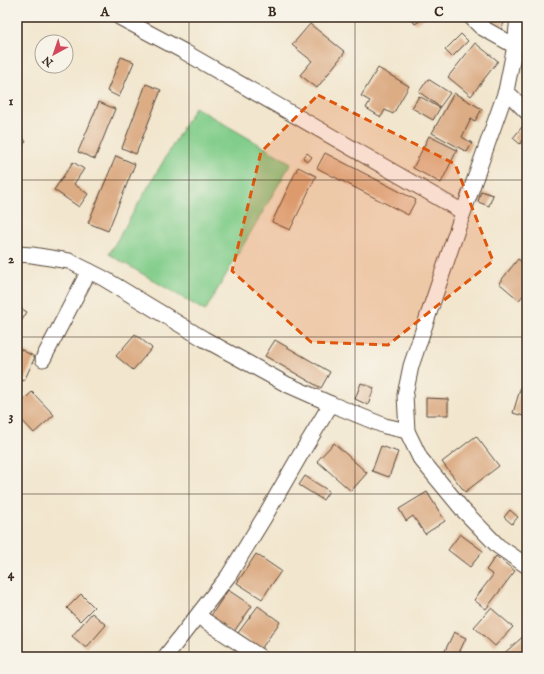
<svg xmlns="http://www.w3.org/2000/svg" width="544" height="674" font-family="'IM FELL English',serif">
<rect width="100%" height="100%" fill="#f7f3e8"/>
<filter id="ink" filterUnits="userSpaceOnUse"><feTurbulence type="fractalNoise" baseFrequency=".025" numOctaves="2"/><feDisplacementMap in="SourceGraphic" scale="8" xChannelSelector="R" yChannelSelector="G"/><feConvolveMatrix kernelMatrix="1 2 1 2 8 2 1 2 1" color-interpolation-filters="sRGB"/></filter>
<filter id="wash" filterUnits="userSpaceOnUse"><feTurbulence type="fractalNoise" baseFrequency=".012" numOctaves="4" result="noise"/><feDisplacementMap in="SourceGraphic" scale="16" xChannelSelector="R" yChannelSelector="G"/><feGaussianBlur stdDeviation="0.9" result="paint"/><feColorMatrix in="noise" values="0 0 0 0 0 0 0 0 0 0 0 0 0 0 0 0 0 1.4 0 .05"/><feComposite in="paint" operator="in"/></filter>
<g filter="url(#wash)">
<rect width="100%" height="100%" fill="#f2e6ce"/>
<path fill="#82cd8b" stroke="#5e7c54" d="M 195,107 L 291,163 L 205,311 L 109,254 Z"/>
<g id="blocks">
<g fill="#dcac84">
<path d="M 410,17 L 426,17 L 415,24 Z"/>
<path d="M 490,17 L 507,17 L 500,31 L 486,21 Z"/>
<path d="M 310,24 L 345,52 L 317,88 L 300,75 L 312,61 L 292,45 Z"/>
<path d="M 461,34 L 468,41 L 452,57 L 445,50 Z"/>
<path d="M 475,43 L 498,61 L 471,96 L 448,77 Z"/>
<path d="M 121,57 L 134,62 L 119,97 L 107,91 Z"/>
<path d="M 378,68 L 409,86 L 393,114 L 385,110 L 381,117 L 366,108 L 370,101 L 361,96 Z"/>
<path d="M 428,79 L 450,93 L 440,107 L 419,92 Z"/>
<path d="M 146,84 L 161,90 L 136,154 L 122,148 Z"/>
<path d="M 454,93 L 482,109 L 475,121 L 471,119 L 462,137 L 472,143 L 467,152 L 432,133 Z"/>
<path d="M 419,96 L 440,108 L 433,120 L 412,108 Z"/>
<path d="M 99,102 L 115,109 L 95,159 L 78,152 Z"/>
<path d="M 522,127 L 527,131 L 527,135 L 520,144 L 513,138 Z"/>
<path d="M 18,130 L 26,142 L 17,148 L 17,131 Z"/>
<path d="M 429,136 L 457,150 L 441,183 L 413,168 Z"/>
<path d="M 307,153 L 312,157 L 308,162 L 303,158 Z"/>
<path d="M 325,153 L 416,200 L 408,215 L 317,168 Z"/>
<path d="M 116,156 L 135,164 L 108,231 L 88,223 Z"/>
<path d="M 73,162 L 84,169 L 74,184 L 88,194 L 79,207 L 54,190 Z"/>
<path d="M 298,167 L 316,176 L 290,230 L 272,222 Z"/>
<path d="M 481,191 L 493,195 L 489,206 L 478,202 Z"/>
<path d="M 518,259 L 527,266 L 527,291 L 519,300 L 499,283 Z"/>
<path d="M 17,306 L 27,312 L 17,328 Z"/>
<path d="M 135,334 L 152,348 L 133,370 L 116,356 Z"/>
<path d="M 275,340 L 330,372 L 321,388 L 265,356 Z"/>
<path d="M 18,348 L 35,357 L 24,381 L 17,378 L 17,351 Z"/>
<path d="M 527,366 L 527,417 L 513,413 Z"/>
<path d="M 361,383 L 374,388 L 368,405 L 355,399 Z"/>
<path d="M 32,392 L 54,415 L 34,433 L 17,415 L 17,406 Z"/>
<path d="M 426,398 L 448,399 L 448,415 L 426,415 Z"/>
<path d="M 476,436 L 499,466 L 465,492 L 442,462 Z"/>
<path d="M 334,443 L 367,473 L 351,491 L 317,461 Z"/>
<path d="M 381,446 L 398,452 L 389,477 L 372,471 Z"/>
<path d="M 305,476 L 329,491 L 323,500 L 299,485 Z"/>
<path d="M 427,492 L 445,521 L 425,534 L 413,516 L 406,521 L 399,509 Z"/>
<path d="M 510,510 L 518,517 L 512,524 L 504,517 Z"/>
<path d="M 460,534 L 483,551 L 470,567 L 448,550 Z"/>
<path d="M 256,554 L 281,571 L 262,599 L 237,583 Z"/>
<path d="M 496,556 L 515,571 L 486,609 L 474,600 L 493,575 L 486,570 Z"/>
<path d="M 228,590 L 252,606 L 233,633 L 210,617 Z"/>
<path d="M 81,594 L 94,607 L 80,621 L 67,608 Z"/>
<path d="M 258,606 L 280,622 L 261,649 L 238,633 Z"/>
<path d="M 491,608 L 513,627 L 495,646 L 474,627 Z"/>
<path d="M 92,613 L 106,625 L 86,648 L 72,636 Z"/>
<path d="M 454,632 L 466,638 L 457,657 L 442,657 Z"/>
<path d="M 527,633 L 527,657 L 500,657 Z"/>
</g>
</g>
</g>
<g filter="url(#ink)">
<use href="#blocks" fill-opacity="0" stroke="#564638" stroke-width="1"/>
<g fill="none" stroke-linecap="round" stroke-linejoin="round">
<defs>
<g id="minor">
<path d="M 119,17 L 183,51 L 463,212"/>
<path d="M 471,17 L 481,27 L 515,46"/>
<path d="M 518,17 L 515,46 L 506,91 L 457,230 L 411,366 L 405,395 L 407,431 L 420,458 L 463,510 L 498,546 L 527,566"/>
<path d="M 506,91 L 527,112"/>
<path d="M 17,254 L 32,255 L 69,261 L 103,278 L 204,339 L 286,384 L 331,404 L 385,426 L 407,431"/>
<path d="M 43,359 L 89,271"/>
<path d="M 198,616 L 260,657"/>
<path d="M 165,657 L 229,575 L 265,516 L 299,457 L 331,404"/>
</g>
</defs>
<use href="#minor" stroke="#564638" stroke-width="17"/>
<use href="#minor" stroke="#fff" stroke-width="15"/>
</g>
</g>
<path fill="#df570d" fill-opacity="0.2" stroke="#df570d" stroke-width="3" stroke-dasharray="8 5" stroke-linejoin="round" d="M 318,95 L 455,164 L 493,261 L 388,345 L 311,342 L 232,271 L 261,152 Z"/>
<path fill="none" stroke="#3b2a1e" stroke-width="1" stroke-opacity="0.55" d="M 189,17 L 189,657M 355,17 L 355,657M 17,180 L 527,180M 17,337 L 527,337M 17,494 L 527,494"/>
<rect width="544" height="674" fill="none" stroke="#f7f3e8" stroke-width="44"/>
<g transform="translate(54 54) rotate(220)"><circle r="19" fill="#f7f3e8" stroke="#aca397"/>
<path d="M0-3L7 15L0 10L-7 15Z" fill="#d1495b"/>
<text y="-6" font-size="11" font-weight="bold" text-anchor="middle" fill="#3b2a1e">N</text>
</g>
<rect x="22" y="22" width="500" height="630" fill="none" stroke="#3b2a1e" stroke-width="1.5"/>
<g font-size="13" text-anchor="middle" font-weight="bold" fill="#3b2a1e">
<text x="105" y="16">A</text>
<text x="272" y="16">B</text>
<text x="439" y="16">C</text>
<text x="11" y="105">1</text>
<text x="11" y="263">2</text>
<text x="11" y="420">3</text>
<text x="11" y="578">4</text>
</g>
</svg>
